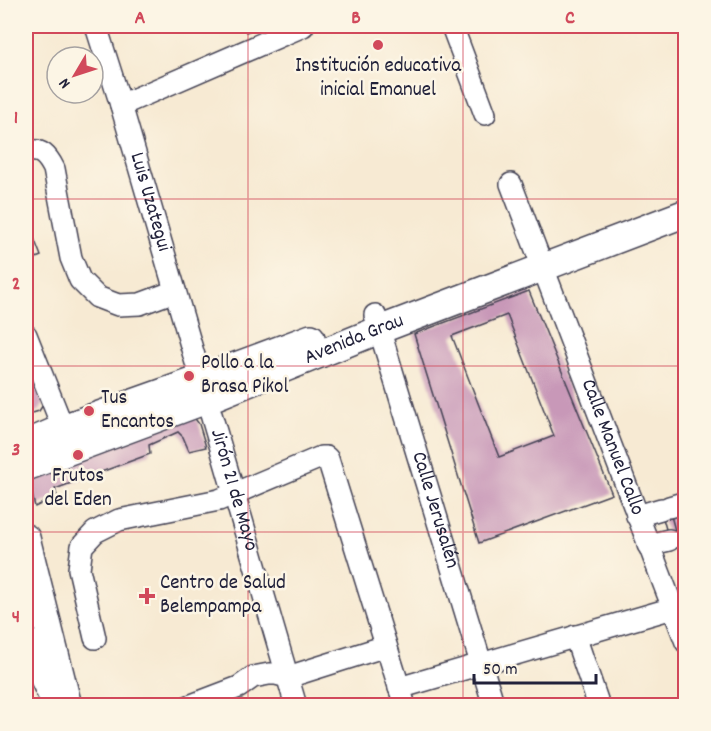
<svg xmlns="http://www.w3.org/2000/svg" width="711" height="731" font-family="Dekko,sans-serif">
<rect width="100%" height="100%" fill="#fcf5e5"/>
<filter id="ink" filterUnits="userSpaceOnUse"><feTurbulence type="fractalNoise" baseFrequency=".0167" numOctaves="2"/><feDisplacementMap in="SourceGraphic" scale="12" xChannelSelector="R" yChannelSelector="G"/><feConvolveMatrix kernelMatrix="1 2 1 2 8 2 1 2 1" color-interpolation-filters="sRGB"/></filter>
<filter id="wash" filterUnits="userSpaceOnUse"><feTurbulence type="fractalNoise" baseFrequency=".008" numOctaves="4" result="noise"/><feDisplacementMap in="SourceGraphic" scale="24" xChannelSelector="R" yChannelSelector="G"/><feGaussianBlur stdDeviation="1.35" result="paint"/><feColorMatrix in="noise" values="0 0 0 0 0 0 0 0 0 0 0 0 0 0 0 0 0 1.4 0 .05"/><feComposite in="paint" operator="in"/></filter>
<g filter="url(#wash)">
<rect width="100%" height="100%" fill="#f7ead3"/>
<g id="blocks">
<g fill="#c898b8" fill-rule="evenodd">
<path d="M 243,26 L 261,26 L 246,32 Z"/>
<path d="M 28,223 L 41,256 L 26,262 L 26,224 Z"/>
<path d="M 529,291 L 612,494 L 479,543 L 414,334 ZM 507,315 L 554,436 L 499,457 L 452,336 Z"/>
<path d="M 26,360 L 32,387 L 37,386 L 43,405 L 39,411 L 26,415 Z"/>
<path d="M 190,412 L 199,424 L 206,447 L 189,451 L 183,437 L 178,432 L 149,445 L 150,454 L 55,489 L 57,496 L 35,507 L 29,481 L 33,473 Z"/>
<path d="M 667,501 L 679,545 L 671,547 L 659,504 Z"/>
</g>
</g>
</g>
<g filter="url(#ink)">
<use href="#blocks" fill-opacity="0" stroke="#424052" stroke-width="1.5"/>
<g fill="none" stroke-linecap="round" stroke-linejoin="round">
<defs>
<g id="minor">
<path id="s1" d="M 96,26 L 121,105 L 296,706"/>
<path d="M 452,26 L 485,114"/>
<path d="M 121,105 L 303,26"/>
<path d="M 26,152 C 41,147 48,157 54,169 L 71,258 L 80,280 L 97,297 L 118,305 L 140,304 L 175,291"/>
<path id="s2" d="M 511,184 L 686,642"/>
<path id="s3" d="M 375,315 L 494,706"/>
<path d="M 26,335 L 63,428"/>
<path d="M 669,507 L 686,502"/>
<path d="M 637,516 L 661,509"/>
<path d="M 648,545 L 669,540"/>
<path d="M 575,636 L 599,706"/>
<path d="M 95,638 L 79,569 L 82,546 L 95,532 L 119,520 L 219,500 L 321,457 L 326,457 L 328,459 L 405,706"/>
<path d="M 399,688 L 673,608"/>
<path d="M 189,706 L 239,687 L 253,677 L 269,674 L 276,674 L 288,677 L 386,646"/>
</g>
<g id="major">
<path d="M 26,444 L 63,428 L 201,379 L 311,338"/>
<path id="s4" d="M 26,467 L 206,400 L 379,330 L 686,213"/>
<path d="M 26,538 L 68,706"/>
<path d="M 26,641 L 55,702"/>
</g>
</defs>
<use href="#minor" stroke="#424052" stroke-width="24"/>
<use href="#major" stroke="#424052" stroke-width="30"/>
<use href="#minor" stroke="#fff" stroke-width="21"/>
<use href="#major" stroke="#fff" stroke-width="27"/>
<path stroke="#22223b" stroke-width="4.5" stroke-dasharray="9 4.5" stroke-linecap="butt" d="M 26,705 L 26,706"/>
</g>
</g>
<path fill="none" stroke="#d1495b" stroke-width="1.5" stroke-opacity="0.55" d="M 248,26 L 248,706M 463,26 L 463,706M 26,199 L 686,199M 26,366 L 686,366M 26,532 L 686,532"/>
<g fill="#d1495b" stroke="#fcf5e5" stroke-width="2">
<circle cx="378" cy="45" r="6"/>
<circle cx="189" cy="376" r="6"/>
<circle cx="89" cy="411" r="6"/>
<circle cx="78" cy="455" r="6"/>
<path d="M144 587h6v6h6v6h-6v6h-6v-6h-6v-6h6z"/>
</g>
<g text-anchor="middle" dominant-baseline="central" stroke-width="5" stroke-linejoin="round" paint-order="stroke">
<g font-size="21" fill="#22223b" stroke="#fcf5e5" text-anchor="start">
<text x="378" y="67" text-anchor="middle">Institución educativa<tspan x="378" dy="24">inicial Emanuel</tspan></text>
<text x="201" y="364">Pollo a la<tspan x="201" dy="24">Brasa Pikol</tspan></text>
<text x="101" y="399">Tus<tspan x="101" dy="24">Encantos</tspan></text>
<text x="78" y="477" text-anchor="middle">Frutos<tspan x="78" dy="24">del Eden</tspan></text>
<text x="160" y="584">Centro de Salud<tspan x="160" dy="24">Belempampa</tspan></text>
</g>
<g font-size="21" fill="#22223b" stroke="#fcf5e5">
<text stroke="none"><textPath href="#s1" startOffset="184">Luis Uzategui</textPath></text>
<text stroke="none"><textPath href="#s4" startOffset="352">Avenida Grau</textPath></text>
<text stroke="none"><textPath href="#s2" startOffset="282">Calle Manuel Callo</textPath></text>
<text stroke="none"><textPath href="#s1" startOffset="484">Jirón 21 de Mayo</textPath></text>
<text stroke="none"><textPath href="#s3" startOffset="204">Calle Jerusalén</textPath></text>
</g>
</g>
<rect width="711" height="731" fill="none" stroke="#fcf5e5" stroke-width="66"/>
<g transform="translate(75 75) rotate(231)"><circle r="28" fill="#fcf5e5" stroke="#a5a1a1" stroke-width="1.5"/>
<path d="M0-4.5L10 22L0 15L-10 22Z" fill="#d1495b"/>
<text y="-9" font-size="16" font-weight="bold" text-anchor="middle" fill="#22223b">N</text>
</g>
<path d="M474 674v9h122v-9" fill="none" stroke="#22223b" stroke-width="3"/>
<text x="483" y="674" font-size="18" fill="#22223b" stroke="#fcf5e5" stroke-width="4.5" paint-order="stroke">50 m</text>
<rect x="33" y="33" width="645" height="665" fill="none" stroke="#d1495b" stroke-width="2"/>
<g font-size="20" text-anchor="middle" font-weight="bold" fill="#d1495b">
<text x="140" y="23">A</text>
<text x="356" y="23">B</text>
<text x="570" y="23">C</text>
<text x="16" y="123">1</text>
<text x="16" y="289">2</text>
<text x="16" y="455">3</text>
<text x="16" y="622">4</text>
</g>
</svg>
